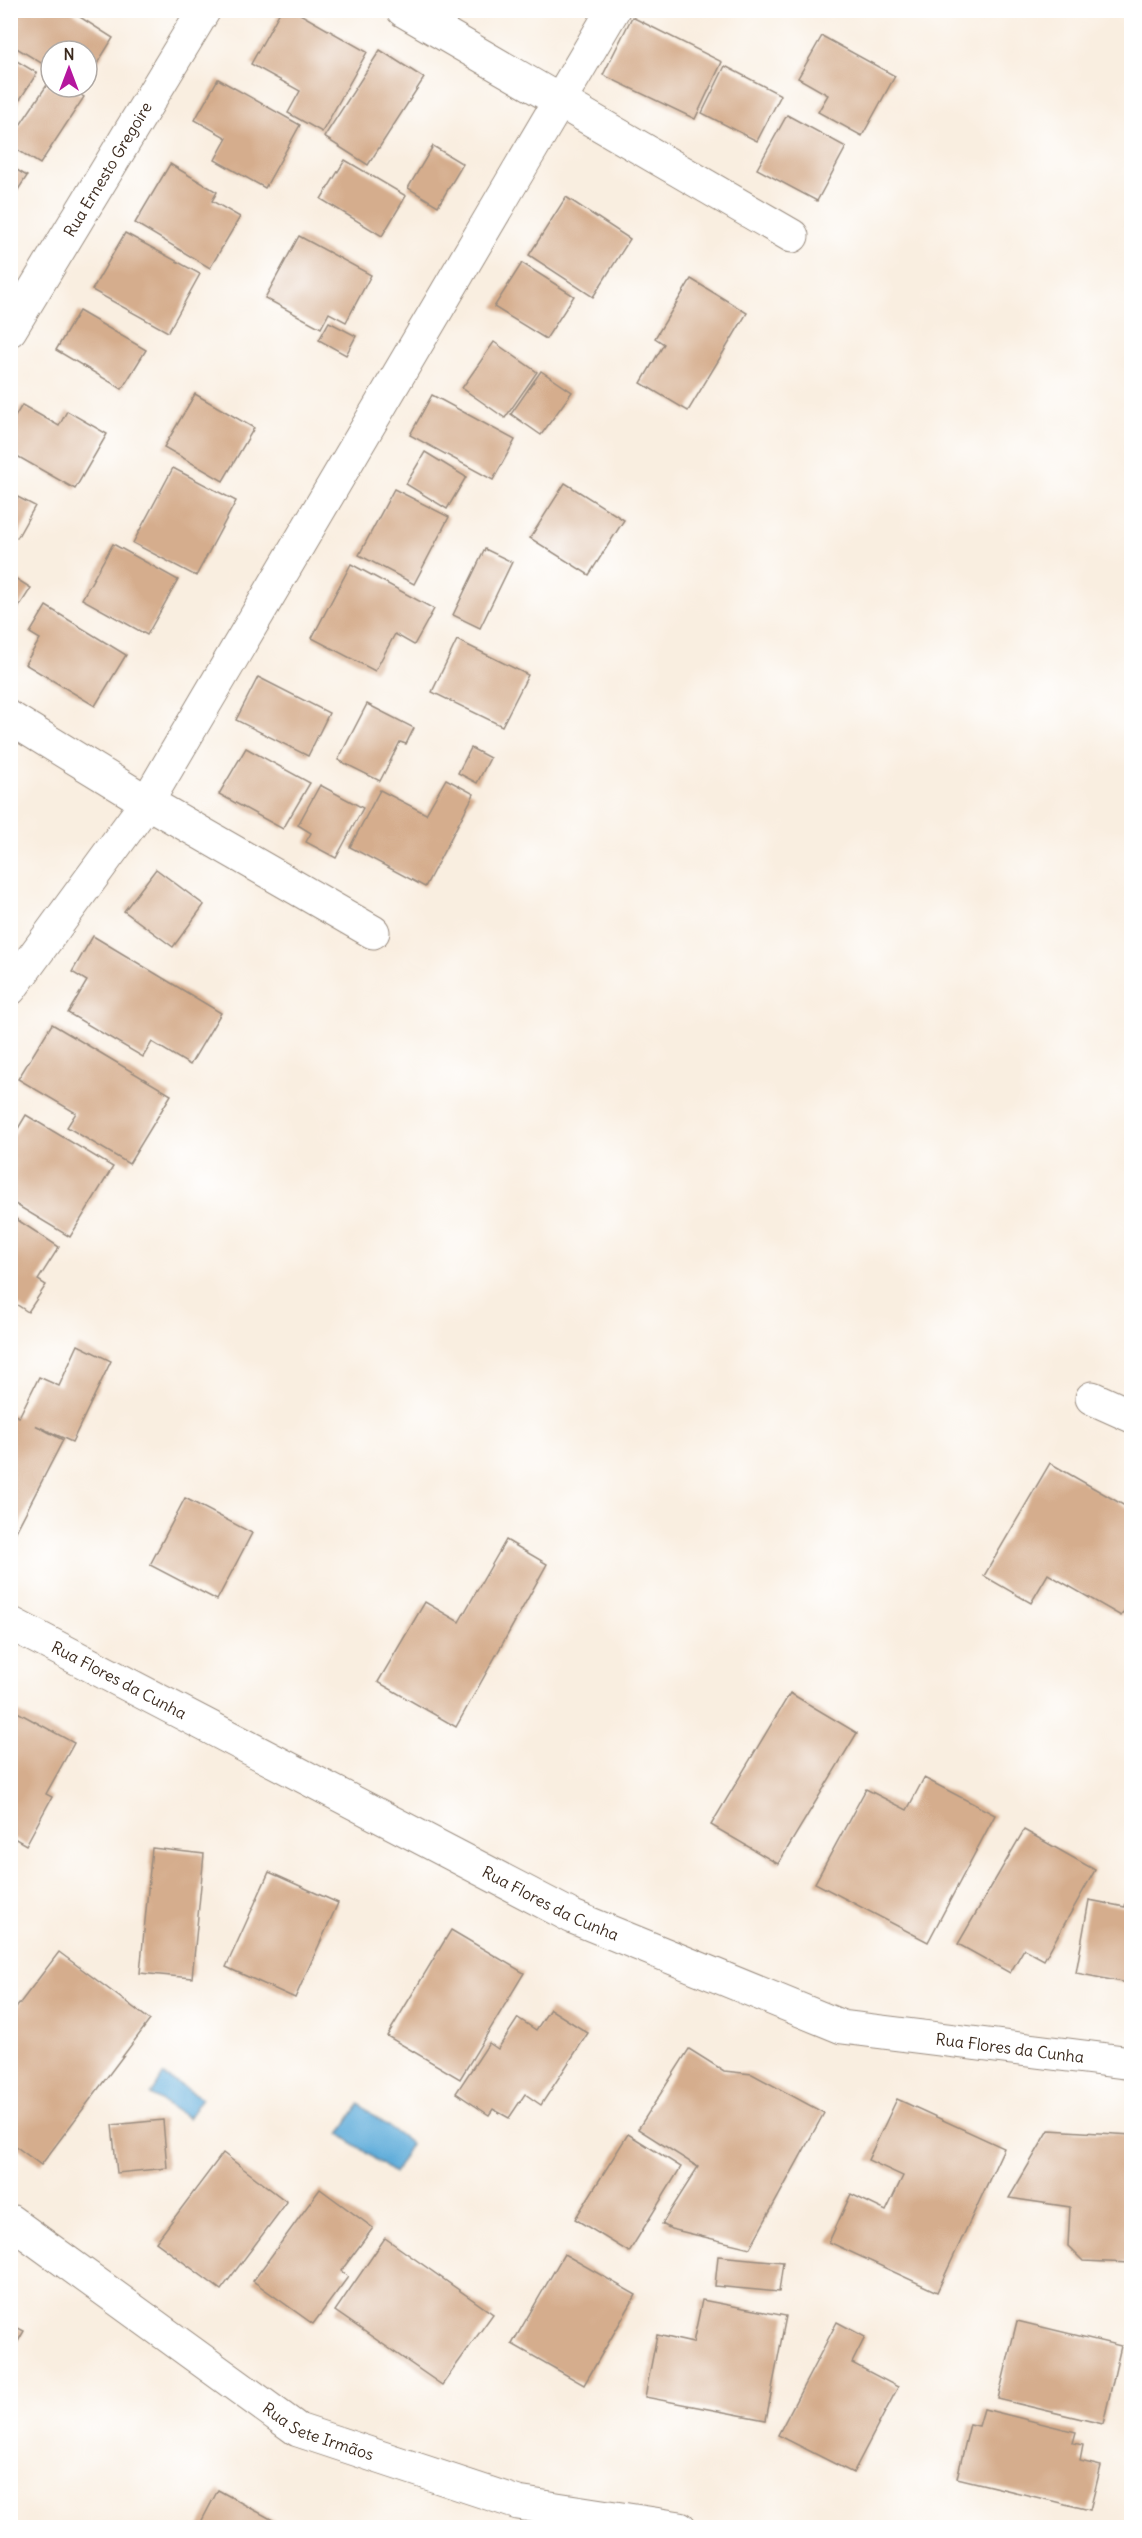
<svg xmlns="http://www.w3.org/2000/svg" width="1142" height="2538" font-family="Delius,sans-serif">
<rect width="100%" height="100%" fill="#fff"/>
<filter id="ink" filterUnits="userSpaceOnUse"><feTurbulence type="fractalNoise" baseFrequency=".0167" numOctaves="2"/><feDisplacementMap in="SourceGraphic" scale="12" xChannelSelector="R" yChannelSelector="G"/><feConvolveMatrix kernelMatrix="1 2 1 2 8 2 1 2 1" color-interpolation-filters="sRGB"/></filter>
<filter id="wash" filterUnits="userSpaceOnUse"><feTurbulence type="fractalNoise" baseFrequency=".008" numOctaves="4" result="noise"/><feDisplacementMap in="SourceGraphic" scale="24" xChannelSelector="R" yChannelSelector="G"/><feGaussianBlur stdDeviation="1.35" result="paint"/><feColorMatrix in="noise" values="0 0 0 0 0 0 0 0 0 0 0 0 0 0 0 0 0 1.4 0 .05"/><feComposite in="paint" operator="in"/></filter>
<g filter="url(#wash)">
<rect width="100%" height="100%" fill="#f9eee0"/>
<g fill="#61adda" stroke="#4e6c7c" stroke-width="1.5">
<path d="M 163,2075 L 202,2098 L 188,2118 L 151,2095 Z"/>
<path d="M 359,2104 L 411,2144 L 394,2173 L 340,2134 Z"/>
</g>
<g id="blocks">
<g fill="#d5ad8d">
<path d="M 10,10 L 69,10 L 113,38 L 87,80 L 87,51 L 51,51 L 51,69 L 10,44 Z"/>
<path d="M 281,10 L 293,10 L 367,52 L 322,132 L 288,113 L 300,91 L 251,64 Z"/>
<path d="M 632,17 L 722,62 L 695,119 L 603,75 Z"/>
<path d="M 822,36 L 895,76 L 862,136 L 818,112 L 828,95 L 798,78 Z"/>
<path d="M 380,50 L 424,78 L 368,165 L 324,137 Z"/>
<path d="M 10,57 L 37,73 L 10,115 Z"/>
<path d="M 725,66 L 781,95 L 757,141 L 702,113 Z"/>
<path d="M 51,79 L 51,87 L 69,87 L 84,97 L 40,164 L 10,145 L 10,140 Z"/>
<path d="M 218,79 L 300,125 L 265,188 L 215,160 L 227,138 L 195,120 Z"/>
<path d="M 787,115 L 846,147 L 817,201 L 757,169 Z"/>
<path d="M 433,146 L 463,164 L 438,206 L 408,188 Z"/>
<path d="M 345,160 L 406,196 L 382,236 L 321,199 Z"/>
<path d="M 170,164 L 217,192 L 212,201 L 240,217 L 210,268 L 135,223 Z"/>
<path d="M 10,166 L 27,176 L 10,202 Z"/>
<path d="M 566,197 L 630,239 L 593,297 L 529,255 Z"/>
<path d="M 125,233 L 200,274 L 168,332 L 92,290 Z"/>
<path d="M 299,236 L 371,275 L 346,322 L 329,313 L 321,328 L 265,298 Z"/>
<path d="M 522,263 L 574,296 L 546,339 L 494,307 Z"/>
<path d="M 691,279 L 747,313 L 688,411 L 641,383 L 664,344 L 655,338 Z"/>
<path d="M 79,311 L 146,350 L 122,389 L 56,350 Z"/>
<path d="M 329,322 L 356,336 L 346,355 L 319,340 Z"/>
<path d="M 494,342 L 537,372 L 505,418 L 462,388 Z"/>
<path d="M 541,371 L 572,392 L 541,435 L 511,414 Z"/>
<path d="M 195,394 L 254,428 L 223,481 L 164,447 Z"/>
<path d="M 432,395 L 515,440 L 493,480 L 410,435 Z"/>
<path d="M 22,405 L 59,426 L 67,411 L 107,434 L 75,489 L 10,452 L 10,425 Z"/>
<path d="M 425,452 L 466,477 L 447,509 L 406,484 Z"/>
<path d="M 173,468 L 236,501 L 196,576 L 133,543 Z"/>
<path d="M 565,483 L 624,520 L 589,575 L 530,538 Z"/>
<path d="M 394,489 L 449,517 L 414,584 L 359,555 Z"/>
<path d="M 10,493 L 35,506 L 17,538 L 10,534 Z"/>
<path d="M 113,544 L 178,580 L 147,635 L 82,599 Z"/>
<path d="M 485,549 L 512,562 L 480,628 L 453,615 Z"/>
<path d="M 351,564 L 434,609 L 414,645 L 395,634 L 375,671 L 312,638 Z"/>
<path d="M 10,575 L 31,588 L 10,621 Z"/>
<path d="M 46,606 L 126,655 L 95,706 L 25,664 L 40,639 L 30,633 Z"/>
<path d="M 457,640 L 528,675 L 502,726 L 432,692 Z"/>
<path d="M 258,677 L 329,713 L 308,756 L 236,720 Z"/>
<path d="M 367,704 L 414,728 L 406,744 L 400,742 L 380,781 L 338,760 Z"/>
<path d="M 246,748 L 310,783 L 283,829 L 219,794 Z"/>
<path d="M 471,748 L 490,758 L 477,783 L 458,773 Z"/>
<path d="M 446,779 L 474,794 L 425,887 L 350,847 L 380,790 L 426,814 Z"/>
<path d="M 320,785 L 363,808 L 336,858 L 306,842 L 311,833 L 298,825 Z"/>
<path d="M 156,869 L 204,905 L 173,947 L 124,911 Z"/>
<path d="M 93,936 L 221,1013 L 190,1065 L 152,1042 L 143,1057 L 68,1013 L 87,981 L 72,972 Z"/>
<path d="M 52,1024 L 171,1095 L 129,1164 L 67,1127 L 76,1113 L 18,1079 Z"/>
<path d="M 26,1115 L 113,1167 L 70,1237 L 10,1201 L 10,1142 Z"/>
<path d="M 10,1215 L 59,1247 L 38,1280 L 46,1285 L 28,1312 L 10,1300 Z"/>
<path d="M 78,1345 L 111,1361 L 72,1442 L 35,1425 L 63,1440 L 10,1543 L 10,1413 L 19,1417 L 39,1377 L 59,1386 Z"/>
<path d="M 1050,1463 L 1132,1510 L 1132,1598 L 1121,1616 L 1048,1574 L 1031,1603 L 984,1576 Z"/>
<path d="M 185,1498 L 252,1533 L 217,1600 L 150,1565 Z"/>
<path d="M 506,1540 L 547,1564 L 456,1727 L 378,1682 L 425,1602 L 459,1622 Z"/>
<path d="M 790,1693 L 857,1733 L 778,1864 L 711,1825 Z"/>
<path d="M 10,1708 L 74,1743 L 46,1794 L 52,1797 L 26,1845 L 14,1838 L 10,1844 Z"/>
<path d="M 924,1778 L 995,1815 L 928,1942 L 815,1883 L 866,1789 L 907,1810 Z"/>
<path d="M 1024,1830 L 1095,1870 L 1044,1960 L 1024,1949 L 1010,1973 L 958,1944 Z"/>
<path d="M 152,1848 L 204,1854 L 192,1978 L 140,1973 Z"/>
<path d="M 269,1872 L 338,1903 L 295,1998 L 226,1967 Z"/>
<path d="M 1130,1877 L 1132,1984 L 1076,1973 L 1089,1900 L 1125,1907 Z"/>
<path d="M 451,1930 L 524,1973 L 460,2079 L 387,2036 Z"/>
<path d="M 59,1952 L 150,2020 L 41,2165 L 10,2142 L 10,2016 Z"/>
<path d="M 550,2009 L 588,2033 L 541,2105 L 525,2094 L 509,2118 L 493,2109 L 489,2115 L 456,2093 L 489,2043 L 498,2049 L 518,2018 L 536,2030 Z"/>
<path d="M 689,2049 L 724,2071 L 752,2074 L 824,2113 L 750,2248 L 671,2229 L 662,2224 L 698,2167 L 638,2129 Z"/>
<path d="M 897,2099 L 1004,2148 L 937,2292 L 829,2242 L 851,2194 L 886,2211 L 903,2176 L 868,2160 Z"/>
<path d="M 163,2120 L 167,2168 L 117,2173 L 112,2125 Z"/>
<path d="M 1049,2130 L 1132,2135 L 1131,2263 L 1083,2261 L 1068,2246 L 1070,2207 L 1009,2198 Z"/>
<path d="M 628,2134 L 681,2167 L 629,2252 L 575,2219 Z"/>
<path d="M 223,2153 L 287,2202 L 221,2290 L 156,2242 Z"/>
<path d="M 320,2189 L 373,2228 L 341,2271 L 348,2277 L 313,2324 L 253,2281 Z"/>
<path d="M 385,2238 L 493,2314 L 442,2385 L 335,2311 Z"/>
<path d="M 564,2254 L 636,2295 L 584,2385 L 512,2344 Z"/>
<path d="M 718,2256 L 783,2262 L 779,2292 L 715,2286 Z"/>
<path d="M 702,2300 L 786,2316 L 766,2420 L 645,2397 L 657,2335 L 693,2343 Z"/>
<path d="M 1017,2321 L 1121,2346 L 1103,2424 L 998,2399 Z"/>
<path d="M 837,2322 L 865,2337 L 852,2363 L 898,2387 L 853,2473 L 778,2435 Z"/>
<path d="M 10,2324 L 24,2331 L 10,2355 Z"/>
<path d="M 984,2409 L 1076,2432 L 1073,2443 L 1083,2445 L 1080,2461 L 1101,2466 L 1090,2510 L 957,2478 L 970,2424 L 979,2426 Z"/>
<path d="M 218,2490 L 287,2528 L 198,2528 Z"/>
</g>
</g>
</g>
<g filter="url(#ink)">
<use href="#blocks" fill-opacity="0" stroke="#9a8c7f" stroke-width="1.5"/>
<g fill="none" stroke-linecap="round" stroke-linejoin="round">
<defs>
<g id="minor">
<path d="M 403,10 L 792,236"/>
<path id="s1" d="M 10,330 L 204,10"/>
<path d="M 10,718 L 147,802 L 373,932"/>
<path d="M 10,989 L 147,802 L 613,10"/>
<path d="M 1092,1398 L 1132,1416"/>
<path id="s2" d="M 10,1623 L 573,1917 L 842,2027 L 1132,2063"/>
<path id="s3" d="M 10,2221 L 298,2430 L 518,2503 L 680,2528"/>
</g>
</defs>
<use href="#minor" stroke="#9a8c7f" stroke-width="35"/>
<use href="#minor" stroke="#fff" stroke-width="33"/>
</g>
</g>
<g text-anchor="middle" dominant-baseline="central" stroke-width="5" stroke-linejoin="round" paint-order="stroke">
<g font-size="16" fill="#3b2a1e" stroke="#fff">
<text stroke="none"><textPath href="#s1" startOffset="188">Rua Ernesto Gregoire</textPath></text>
<text stroke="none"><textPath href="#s2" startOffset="123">Rua Flores da Cunha</textPath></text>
<text stroke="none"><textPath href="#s2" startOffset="609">Rua Flores da Cunha</textPath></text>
<text stroke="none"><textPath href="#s2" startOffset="1095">Rua Flores da Cunha</textPath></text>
<text stroke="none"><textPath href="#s3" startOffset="375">Rua Sete Irmãos</textPath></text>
</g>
</g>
<rect width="1142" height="2538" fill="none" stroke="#fff" stroke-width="36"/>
<g transform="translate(69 69)"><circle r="28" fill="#ffffff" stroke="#b1aaa5" stroke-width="1.5"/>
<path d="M0-4.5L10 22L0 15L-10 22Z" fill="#b5179e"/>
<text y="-9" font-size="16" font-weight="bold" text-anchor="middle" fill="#3b2a1e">N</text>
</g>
</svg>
